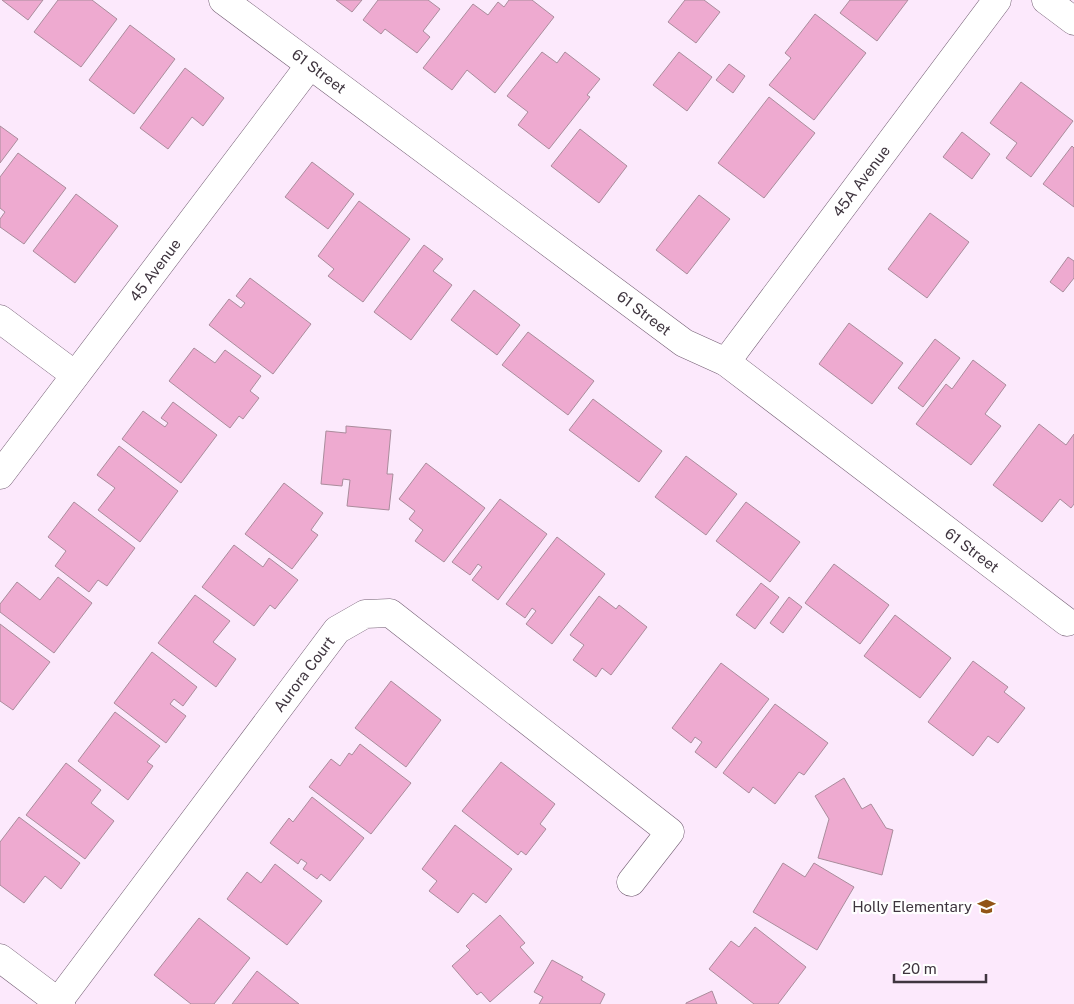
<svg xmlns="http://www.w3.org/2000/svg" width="1074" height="1004" font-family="'Public Sans',sans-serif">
<rect width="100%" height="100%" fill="#fce9fc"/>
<g fill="#eeaad0" stroke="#aa8c9c">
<path d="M 2,0 L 43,0 L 28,20 Z"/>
<path d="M 58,0 L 92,0 L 117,19 L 81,67 L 34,32 Z"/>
<path d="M 336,0 L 362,0 L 352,12 Z"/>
<path d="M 378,0 L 428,0 L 440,9 L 423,31 L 430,37 L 417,53 L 385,29 L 381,34 L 363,20 Z"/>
<path d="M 509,0 L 532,0 L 554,17 L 495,93 L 467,70 L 452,90 L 423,68 L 473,4 L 488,15 L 498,2 L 504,7 Z"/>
<path d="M 685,0 L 704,0 L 720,12 L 696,43 L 668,22 Z"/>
<path d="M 850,0 L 908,0 L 877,41 L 840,13 Z"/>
<path d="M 815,14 L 866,53 L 814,120 L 769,85 L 791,58 L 785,53 Z"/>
<path d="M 130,25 L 175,59 L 134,114 L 89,80 Z"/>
<path d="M 542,52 L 557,63 L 565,52 L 600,79 L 587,95 L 590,97 L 549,149 L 518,125 L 528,112 L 507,96 Z"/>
<path d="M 679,52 L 712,77 L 687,111 L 653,85 Z"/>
<path d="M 729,64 L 745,76 L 733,93 L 716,80 Z"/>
<path d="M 185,68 L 224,98 L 203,126 L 192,117 L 168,149 L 140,128 Z"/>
<path d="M 1021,82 L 1073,121 L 1031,177 L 1006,158 L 1017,143 L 990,123 Z"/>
<path d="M 769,97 L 815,133 L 764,198 L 718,163 Z"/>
<path d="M 0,126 L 18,139 L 0,163 Z"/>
<path d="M 580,129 L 627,166 L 599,203 L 551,166 Z"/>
<path d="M 962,132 L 990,154 L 972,179 L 943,157 Z"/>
<path d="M 1072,146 L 1074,148 L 1074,207 L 1043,184 Z"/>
<path d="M 18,153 L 66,188 L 24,244 L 0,227 L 0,219 L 5,212 L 0,208 L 0,177 Z"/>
<path d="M 312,162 L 354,194 L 328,229 L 285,197 Z"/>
<path d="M 76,194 L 118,226 L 75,283 L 33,251 Z"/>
<path d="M 699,195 L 730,219 L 687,274 L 656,250 Z"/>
<path d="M 359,201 L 410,239 L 363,302 L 328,276 L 334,269 L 318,256 Z"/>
<path d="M 930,213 L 969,242 L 927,298 L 888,269 Z"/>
<path d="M 424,245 L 443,259 L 433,271 L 452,285 L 411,340 L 374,312 Z"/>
<path d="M 1068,257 L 1074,261 L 1074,278 L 1063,292 L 1050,282 Z"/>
<path d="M 250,278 L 311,324 L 273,374 L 209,325 L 229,299 L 241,308 L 245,303 L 236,296 Z"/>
<path d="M 474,290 L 520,325 L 497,355 L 451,320 Z"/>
<path d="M 849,323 L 903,363 L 872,404 L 819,364 Z"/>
<path d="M 528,332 L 594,381 L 568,415 L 502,365 Z"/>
<path d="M 935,339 L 960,358 L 923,407 L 898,388 Z"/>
<path d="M 194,348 L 215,363 L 225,350 L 261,376 L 250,391 L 259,398 L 243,419 L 239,416 L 230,428 L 169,381 Z"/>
<path d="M 973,360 L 1006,385 L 985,414 L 1001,426 L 971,465 L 916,424 L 946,384 L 952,389 Z"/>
<path d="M 593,399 L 662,451 L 639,482 L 569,430 Z"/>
<path d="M 173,402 L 217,435 L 181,483 L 122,439 L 143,411 L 165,427 L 168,423 L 161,418 Z"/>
<path d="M 1039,424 L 1066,445 L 1074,434 L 1074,504 L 1071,508 L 1060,499 L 1042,522 L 993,485 Z"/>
<path d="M 346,426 L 391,430 L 387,474 L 393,474 L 389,510 L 347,506 L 350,480 L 343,479 L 342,486 L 321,484 L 326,431 L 346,433 Z"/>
<path d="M 119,446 L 178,491 L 140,542 L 98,510 L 115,488 L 97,475 Z"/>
<path d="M 686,456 L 737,494 L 706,535 L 655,497 Z"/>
<path d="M 426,463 L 485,508 L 444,562 L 415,541 L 423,530 L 409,519 L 415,511 L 399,499 Z"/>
<path d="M 284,483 L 323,513 L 311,530 L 318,535 L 292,569 L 245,534 Z"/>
<path d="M 500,499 L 547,534 L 498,600 L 472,580 L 482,567 L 478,564 L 470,575 L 452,562 Z"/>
<path d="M 74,502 L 135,548 L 107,586 L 98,580 L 89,592 L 55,566 L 66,551 L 48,537 Z"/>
<path d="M 746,502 L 800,542 L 770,582 L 716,541 Z"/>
<path d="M 557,537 L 605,574 L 552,644 L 526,624 L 536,611 L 532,608 L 525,618 L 506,604 Z"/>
<path d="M 234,545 L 263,567 L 269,558 L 298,580 L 275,609 L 270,605 L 254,626 L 202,587 Z"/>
<path d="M 834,564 L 889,605 L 860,644 L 805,603 Z"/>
<path d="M 58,577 L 92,603 L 54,653 L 0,612 L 0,604 L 17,582 L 40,600 Z"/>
<path d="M 761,583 L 779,597 L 755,629 L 736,615 Z"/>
<path d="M 195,595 L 230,621 L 213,642 L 236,659 L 216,687 L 158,643 Z"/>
<path d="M 599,596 L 616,609 L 619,605 L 647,627 L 611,675 L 602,668 L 596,677 L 573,660 L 584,645 L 570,635 Z"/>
<path d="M 789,597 L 802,607 L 783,633 L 770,623 Z"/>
<path d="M 895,615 L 951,658 L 920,698 L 864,656 Z"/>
<path d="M 0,624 L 50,662 L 13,710 L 0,701 Z"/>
<path d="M 152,652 L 197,687 L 183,706 L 174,699 L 170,704 L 186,716 L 166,743 L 114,703 Z"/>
<path d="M 973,661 L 1008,687 L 1004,692 L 1025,708 L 998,743 L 988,736 L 973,756 L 928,722 Z"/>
<path d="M 721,663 L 769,699 L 716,768 L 695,752 L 702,742 L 695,737 L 691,743 L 672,728 Z"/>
<path d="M 391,681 L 441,720 L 406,767 L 355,728 Z"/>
<path d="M 775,704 L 828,743 L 804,775 L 799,772 L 775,804 L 753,787 L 749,793 L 723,773 Z"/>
<path d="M 115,712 L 160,746 L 147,762 L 153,766 L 128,800 L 78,761 Z"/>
<path d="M 360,744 L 411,783 L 371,834 L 309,787 L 331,759 L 340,766 L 349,753 L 352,755 Z"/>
<path d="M 501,762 L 555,804 L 540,824 L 546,829 L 526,855 L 521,851 L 518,855 L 462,811 Z"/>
<path d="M 66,763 L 101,790 L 91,803 L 114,821 L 85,859 L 26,815 Z"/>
<path d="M 844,778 L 862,809 L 871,804 L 886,828 L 893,830 L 882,875 L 818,858 L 829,819 L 815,796 Z"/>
<path d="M 312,797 L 364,838 L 330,881 L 321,874 L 317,879 L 303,869 L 307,863 L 301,859 L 298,864 L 270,843 L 289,818 L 293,822 Z"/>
<path d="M 19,817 L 80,863 L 61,889 L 45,876 L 24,903 L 0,885 L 0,842 Z"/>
<path d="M 455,825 L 512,869 L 486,903 L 473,893 L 458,913 L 429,891 L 437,881 L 422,869 Z"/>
<path d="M 783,863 L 805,877 L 814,863 L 854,887 L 817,950 L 753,912 Z"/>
<path d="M 275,864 L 322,901 L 287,945 L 227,899 L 247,872 L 261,883 Z"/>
<path d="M 500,915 L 525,943 L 520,947 L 534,963 L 490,1002 L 481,992 L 477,995 L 452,966 L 470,950 L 466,946 Z"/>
<path d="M 199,918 L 250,958 L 214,1004 L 191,1004 L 154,975 Z"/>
<path d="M 755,927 L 806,967 L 778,1004 L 754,1004 L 709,969 L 731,941 L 739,947 Z"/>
<path d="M 552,960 L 583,977 L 581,980 L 605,994 L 600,1004 L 539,1004 L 543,997 L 534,992 Z"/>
<path d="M 257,971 L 299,1004 L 232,1004 Z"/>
<path d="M 712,991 L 717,1004 L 686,1004 L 686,1003 Z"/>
</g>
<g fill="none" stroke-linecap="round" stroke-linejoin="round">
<defs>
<g id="street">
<path d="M 223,0 L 684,343 L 726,362 L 1067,622"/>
<path d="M 1046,0 L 1074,21"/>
<path d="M 0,319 L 75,375"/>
<path d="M 726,362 L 997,0"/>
<path d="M 0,475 L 310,65"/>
<path d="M 0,958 L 61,1004"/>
<path d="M 58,1002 L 337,630 L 365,614 L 390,613 L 670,832 L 631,882"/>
</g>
</defs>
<use href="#street" stroke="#725d72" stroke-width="29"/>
<use href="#street" stroke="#fff" stroke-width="28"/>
</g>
<defs>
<symbol id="school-bare" viewBox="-9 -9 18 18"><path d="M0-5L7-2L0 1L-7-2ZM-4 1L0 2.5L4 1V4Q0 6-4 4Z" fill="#925517" stroke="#fff" stroke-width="2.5" paint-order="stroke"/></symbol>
</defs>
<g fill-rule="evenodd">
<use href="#school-bare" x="974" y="894" width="25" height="25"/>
</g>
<g text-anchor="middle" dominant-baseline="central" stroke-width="4.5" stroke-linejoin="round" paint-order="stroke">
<g font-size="15" fill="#3f353f" stroke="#fff">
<text transform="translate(319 71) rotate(37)">61 Street</text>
<text transform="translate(861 181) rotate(-53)">45A Avenue</text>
<text transform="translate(155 270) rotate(-53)">45 Avenue</text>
<text transform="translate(644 313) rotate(37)">61 Street</text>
<text transform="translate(972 550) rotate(37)">61 Street</text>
<text transform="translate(304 674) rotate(-53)">Aurora Court</text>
</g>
<g font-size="15" fill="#3f353f" stroke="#fff" text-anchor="end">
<text x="972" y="906">Holly Elementary</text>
</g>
</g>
<path d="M894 974v8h92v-8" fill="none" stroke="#3f353f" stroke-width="2.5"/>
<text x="902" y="974" font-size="15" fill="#3f353f" stroke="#ffffff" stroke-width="4" paint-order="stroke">20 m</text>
</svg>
